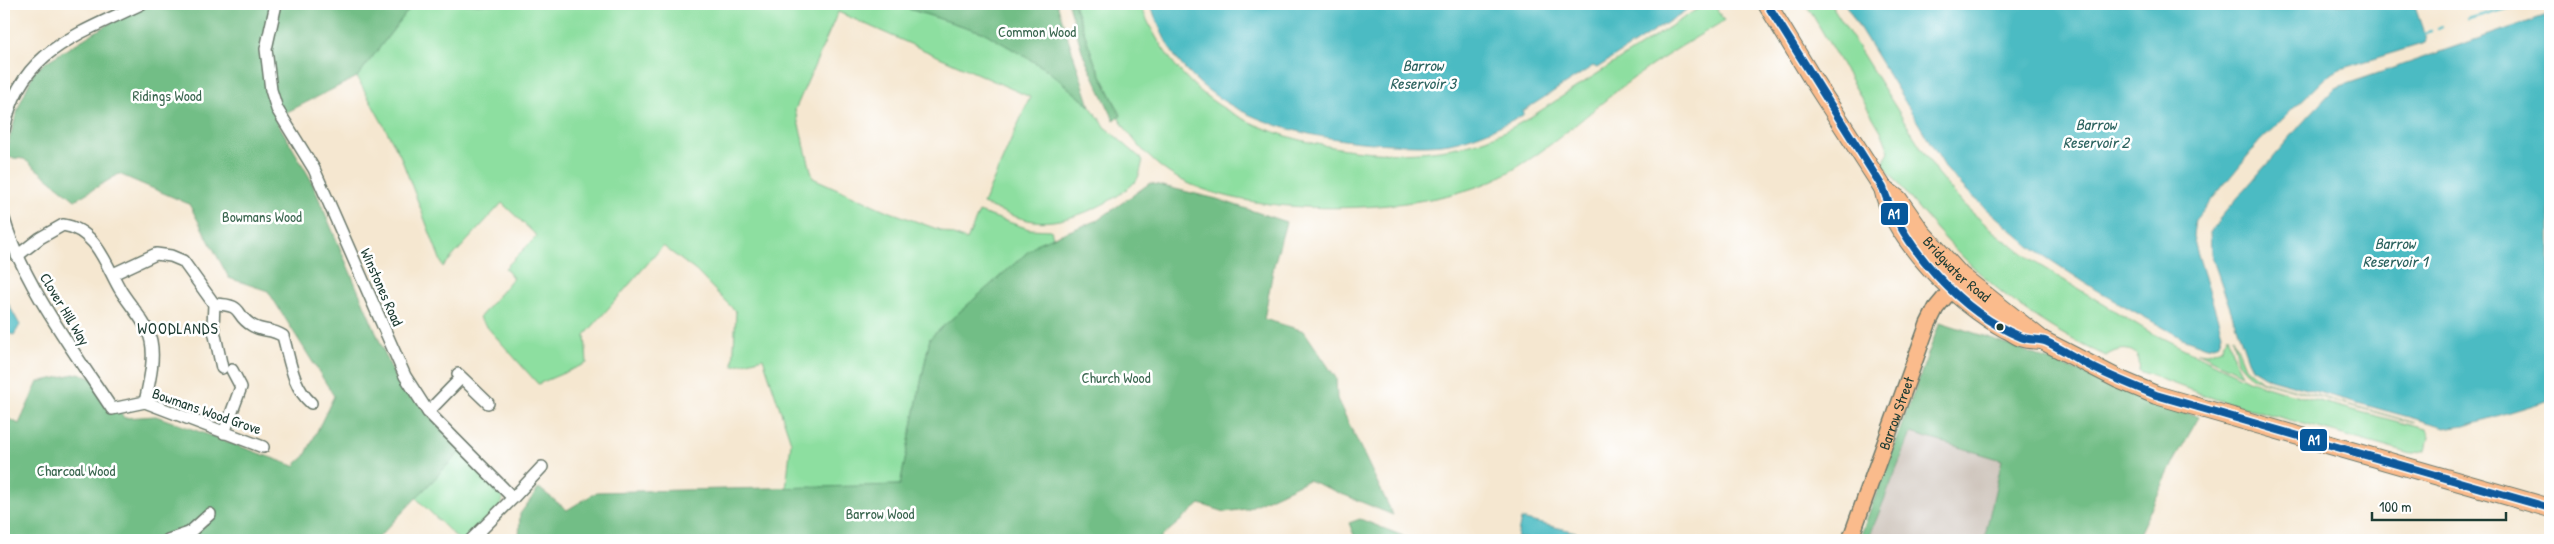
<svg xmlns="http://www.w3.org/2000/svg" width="2554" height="544" font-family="'Patrick Hand',sans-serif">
<rect width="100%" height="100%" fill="#fff"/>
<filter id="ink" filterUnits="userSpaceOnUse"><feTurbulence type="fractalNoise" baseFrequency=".02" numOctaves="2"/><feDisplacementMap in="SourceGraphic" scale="10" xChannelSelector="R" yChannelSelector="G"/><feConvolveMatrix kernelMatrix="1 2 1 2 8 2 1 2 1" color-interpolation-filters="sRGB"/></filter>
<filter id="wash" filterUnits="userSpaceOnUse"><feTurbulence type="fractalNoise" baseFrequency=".0096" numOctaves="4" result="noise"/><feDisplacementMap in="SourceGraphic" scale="20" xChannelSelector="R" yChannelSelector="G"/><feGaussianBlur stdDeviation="1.12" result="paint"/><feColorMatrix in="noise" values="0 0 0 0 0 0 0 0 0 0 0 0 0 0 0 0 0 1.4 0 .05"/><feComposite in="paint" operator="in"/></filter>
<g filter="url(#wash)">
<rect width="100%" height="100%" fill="#f5e7d0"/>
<path fill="#ccc2b9" d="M 1911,432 L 2002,460 L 1984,540 L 1868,540 Z"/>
<g fill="#8ddfa0" stroke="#568e6a">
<path d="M 413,4 L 893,4 L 985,33 L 1046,69 L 1090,106 L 1107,129 L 1143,160 C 1141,167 1140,177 1135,182 C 1114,203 1064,226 1034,221 C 1017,219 999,210 983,204 L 1030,97 L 838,12 L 795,110 L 813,178 L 885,210 L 967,240 L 979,212 L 1029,229 L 1051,230 L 1053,237 L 1038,243 L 930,338 L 900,485 L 786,489 L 791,442 L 763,358 L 733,366 L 736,312 L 696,271 L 663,246 L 585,335 L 587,363 L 538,384 L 479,318 L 513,278 L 505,268 L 537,236 L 502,203 L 443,267 L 400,155 L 357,77 Z"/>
<path d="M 1074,4 L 1140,4 C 1155,40 1174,70 1205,95 C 1273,150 1413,170 1494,136 C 1523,124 1549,105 1575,88 C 1619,60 1662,32 1705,4 L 1714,4 L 1724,21 C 1689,41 1655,62 1623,86 C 1582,118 1545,154 1498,178 C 1421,216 1243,221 1169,173 C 1149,160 1130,137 1118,117 L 1121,115 L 1095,63 Z"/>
<path d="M 1806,4 L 1831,4 L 1937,173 L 1963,204 L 1994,232 L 2039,265 L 2148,331 L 2248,380 L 2288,393 L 2426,429 L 2429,437 L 2426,450 L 2411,454 L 2215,399 L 2139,371 C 2143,347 2121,345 2106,356 C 2006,311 1948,248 1883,164 L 1889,151 L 1881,131 Z"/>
<path d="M 2228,335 L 2233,357 L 2242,374 L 2197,352 L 2208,353 L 2221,348 Z"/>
<path d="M 2233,337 L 2245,367 L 2260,380 L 2415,423 L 2252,378 L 2238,362 Z"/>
<path d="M 461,451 L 501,492 L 503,499 L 500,506 L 465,540 L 459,540 L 416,498 Z"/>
</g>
<g fill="#72be86" stroke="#487e5d">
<path d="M 141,4 L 413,4 L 357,77 L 275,118 L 310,178 L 395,377 L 461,451 L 376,540 L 4,540 L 4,416 L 19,424 L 38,382 L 79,373 L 103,383 L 124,418 L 156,416 L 294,466 L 305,456 L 334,396 L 268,291 L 229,278 L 189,204 L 119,174 L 75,200 L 24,159 L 4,157 L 19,106 L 34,72 L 46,62 Z"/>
<path d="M 893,4 L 1057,4 L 1090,106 L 1046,69 L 985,33 Z"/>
<path d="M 1068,4 L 1074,4 L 1095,63 L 1121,116 L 1114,120 L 1083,54 Z"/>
<path d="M 1150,183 L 1217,199 L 1286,222 L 1274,265 L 1264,319 L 1304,331 L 1336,378 L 1337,399 L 1393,515 L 1308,480 L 1246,509 L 1225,512 L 1200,504 L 1158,540 L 519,540 L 520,514 L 539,488 L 567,510 L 597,492 L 900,485 L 930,338 L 1038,243 L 1098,220 Z"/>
<path d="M 1940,322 L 1993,339 L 2199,417 L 2175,459 L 2136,540 L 1984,540 L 2002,460 L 1911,433 L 1868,540 L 1859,540 Z"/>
<path d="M 1360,519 L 1403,536 L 1405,540 L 1356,540 L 1349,523 Z"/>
</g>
<g fill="#4cbbc3" stroke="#367c7c">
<path d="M 1150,4 L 1696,4 L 1597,68 L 1593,66 L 1523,111 L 1523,115 C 1500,126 1475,138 1449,143 C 1431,146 1411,145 1392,144 C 1316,141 1225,123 1176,58 C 1165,42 1157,22 1150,4 Z"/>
<path d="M 1845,4 L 2414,4 L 2426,39 L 2425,43 L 2340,69 L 2326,77 L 2259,142 L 2195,220 L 2193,236 L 2196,248 L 2222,333 L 2219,343 L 2207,347 L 2182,338 L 2096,290 L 2032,248 L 1971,195 L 1947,170 Z"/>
<path d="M 2550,14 L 2550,400 L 2464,426 L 2449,428 L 2270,379 L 2252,368 L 2248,360 L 2211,254 L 2210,232 L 2221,217 L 2304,121 L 2335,88 Z"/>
<path d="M 4,296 L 20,325 L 14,335 L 4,332 Z"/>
<path d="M 1521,519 L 1576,532 L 1574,540 L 1517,538 Z"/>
</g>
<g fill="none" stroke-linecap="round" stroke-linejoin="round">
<g stroke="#4cbbc3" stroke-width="2.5">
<path d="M 2468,19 L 2520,4"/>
<path d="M 2438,29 L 2442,27"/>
<path d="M 2424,33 L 2431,31"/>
</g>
</g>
</g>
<g filter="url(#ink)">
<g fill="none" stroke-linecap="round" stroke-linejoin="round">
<defs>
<g id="minor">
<path d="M 276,4 L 266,49 L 271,90 L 277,109 L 314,169 L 405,376 L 428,412 L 513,498 L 471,540"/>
<path d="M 4,130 C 19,51 77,35 141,4"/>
<path d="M 4,219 C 22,282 75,353 112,409 L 145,402 L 263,447"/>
<path d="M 17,256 L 40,238 L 63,225 C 97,230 106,266 121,291 C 131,307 147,323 151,341 C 155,360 149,383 145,402"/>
<path d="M 113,274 L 156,254 L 171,256 L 183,261 L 214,304 C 247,305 232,314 253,326 C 263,332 271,328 283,336 C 290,360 292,386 311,403"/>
<path d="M 214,304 L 213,326 L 222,368"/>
<path d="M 458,374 L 488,403"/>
<path d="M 428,412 L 461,378"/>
<path d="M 224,433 L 241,387 L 232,370"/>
<path d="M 513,498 L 542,467"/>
<path d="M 168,540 L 189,533 L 210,514"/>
</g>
<g id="major">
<path id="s1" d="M 1850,540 L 1928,324 L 1936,308 L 1951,290"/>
</g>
<g id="highway">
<path id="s2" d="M 1767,4 L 1812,78 L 1883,188 L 1898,199 L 1921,232 L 1960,275 L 2042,340 L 2118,379 L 2156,395 L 2550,508"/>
<path d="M 1883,188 C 1894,241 1959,303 2006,329 C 2011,331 2017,336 2023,338 C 2028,340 2036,339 2042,340"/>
</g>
</defs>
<use href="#minor" stroke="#6a786b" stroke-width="14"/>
<use href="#major" stroke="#6a786b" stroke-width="18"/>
<use href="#highway" stroke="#6a786b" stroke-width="20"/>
<use href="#minor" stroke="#fff" stroke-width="11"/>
<use href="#major" stroke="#fabb8c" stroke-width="15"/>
<use href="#highway" stroke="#fabb8c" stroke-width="18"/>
<defs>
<path id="bus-1" d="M 1767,4 L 1883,188 C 1903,248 1962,313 2021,337 C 2030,341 2039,338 2047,342 C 2062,349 2075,358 2090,366 C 2111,377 2134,386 2156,395 L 2550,508"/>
</defs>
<use href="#bus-1" stroke="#fff" stroke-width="11"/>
<use href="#bus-1" stroke="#07589b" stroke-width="8"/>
</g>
</g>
<circle fill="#1f3d34" stroke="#fff" stroke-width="2" cx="2000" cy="327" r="4.5"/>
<g text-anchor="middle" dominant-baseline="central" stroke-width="5" stroke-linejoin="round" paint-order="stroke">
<g font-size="15" fill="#3a664f" stroke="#fff">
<text x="1037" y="31">Common Wood</text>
<text x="167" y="95">Ridings Wood</text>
<text x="262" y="216">Bowmans Wood</text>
<text x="1116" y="377">Church Wood</text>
<text x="76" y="470">Charcoal Wood</text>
<text x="880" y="513">Barrow Wood</text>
</g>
<g font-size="15" fill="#1f3d34" stroke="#fff">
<text stroke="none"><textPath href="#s2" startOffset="328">Bridgwater Road</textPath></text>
<text transform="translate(382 287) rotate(66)">Winstones Road</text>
<text transform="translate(65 309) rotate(59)">Clover Hill Way</text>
<text transform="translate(207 411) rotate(19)">Bowmans Wood Grove</text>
<text stroke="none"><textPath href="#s1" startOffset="135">Barrow Street</textPath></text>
</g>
<g font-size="16" font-style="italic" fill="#2c635f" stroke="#fff">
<text x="1423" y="65">Barrow<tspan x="1423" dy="18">Reservoir 3</tspan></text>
<text x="2096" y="124">Barrow<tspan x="2096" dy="18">Reservoir 2</tspan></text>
<text x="2395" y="243">Barrow<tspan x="2395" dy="18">Reservoir 1</tspan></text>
</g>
<g font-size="16" letter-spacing="1" fill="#1f3d34" stroke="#fff">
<text x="178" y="328">WOODLANDS</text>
</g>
</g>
<g stroke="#fff" stroke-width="2">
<rect x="1880" y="202" width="29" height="24" rx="5" fill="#07589b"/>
<rect x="2299" y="428" width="29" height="24" rx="5" fill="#07589b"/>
</g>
<g font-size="14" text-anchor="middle" font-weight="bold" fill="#fff">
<text x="1894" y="219">A1</text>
<text x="2314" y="445">A1</text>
</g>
<rect width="2554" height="544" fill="none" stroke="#fff" stroke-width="20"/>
<path d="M2372 512v8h134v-8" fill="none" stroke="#1f3d34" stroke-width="2.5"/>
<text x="2379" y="512" font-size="15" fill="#1f3d34" stroke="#ffffff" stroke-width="4" paint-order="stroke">100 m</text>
</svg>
